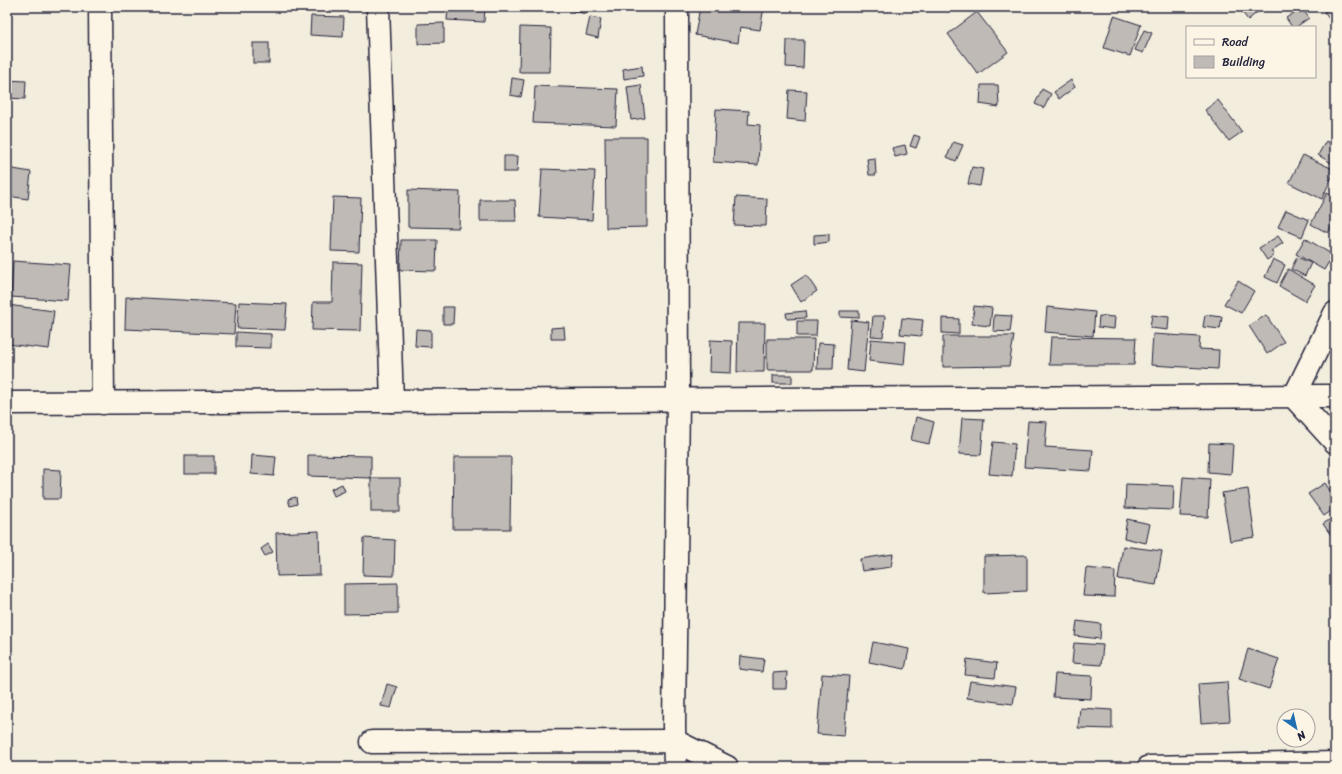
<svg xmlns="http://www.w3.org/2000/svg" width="1342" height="774" font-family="Sriracha,sans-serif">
<rect width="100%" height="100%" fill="#f3edde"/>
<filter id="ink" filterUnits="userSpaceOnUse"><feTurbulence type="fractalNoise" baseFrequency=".025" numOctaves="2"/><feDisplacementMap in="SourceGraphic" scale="8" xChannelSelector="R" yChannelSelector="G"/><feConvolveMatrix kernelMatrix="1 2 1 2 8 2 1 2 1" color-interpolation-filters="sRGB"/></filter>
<g filter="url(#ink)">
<g fill="#bfbab6" stroke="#22223b">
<path d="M 448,7 L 485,7 L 484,22 L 447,20 Z"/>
<path d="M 566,7 L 588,7 L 586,14 L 566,9 Z"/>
<path d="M 700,7 L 764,7 L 760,30 L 740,27 L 738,43 L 695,35 Z"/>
<path d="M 1238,7 L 1258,7 L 1260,10 L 1248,20 Z"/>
<path d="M 1331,7 L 1335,7 L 1335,27 L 1324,12 Z"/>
<path d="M 1302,8 L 1309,18 L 1296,27 L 1292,27 L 1286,18 Z"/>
<path d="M 977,12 L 1008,52 L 978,74 L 948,34 Z"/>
<path d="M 311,16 L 344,17 L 343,37 L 310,35 Z"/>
<path d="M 1114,16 L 1141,25 L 1130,56 L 1104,48 Z"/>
<path d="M 590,17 L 601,19 L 598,38 L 586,35 Z"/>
<path d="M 444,23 L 444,43 L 418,44 L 418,24 Z"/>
<path d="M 520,27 L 551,28 L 550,72 L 519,72 Z"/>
<path d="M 1144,30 L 1152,33 L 1143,53 L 1135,50 Z"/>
<path d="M 787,40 L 804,40 L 803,68 L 786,67 Z"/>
<rect x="253" y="43" width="16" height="20"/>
<path d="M 642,66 L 643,76 L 624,79 L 623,69 Z"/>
<path d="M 512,78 L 524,80 L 521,97 L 510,95 Z"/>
<path d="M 7,80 L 26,81 L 25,99 L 7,98 Z"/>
<path d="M 1071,80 L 1075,87 L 1059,99 L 1054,92 Z"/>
<path d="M 641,85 L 645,118 L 631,120 L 627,87 Z"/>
<path d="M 981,85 L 998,85 L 999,107 L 980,104 Z"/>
<path d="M 535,86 L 618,89 L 616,126 L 533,123 Z"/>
<path d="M 1042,89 L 1051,94 L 1044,108 L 1035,104 Z"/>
<path d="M 789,90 L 807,91 L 805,121 L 787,119 Z"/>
<path d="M 1218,100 L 1242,132 L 1229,141 L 1205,110 Z"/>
<path d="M 716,109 L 749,111 L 748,124 L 760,125 L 758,165 L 713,162 Z"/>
<path d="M 914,135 L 920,137 L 916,148 L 910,146 Z"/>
<path d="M 605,137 L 647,137 L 647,227 L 606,228 Z"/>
<path d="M 1326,141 L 1335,147 L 1335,161 L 1333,164 L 1318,155 Z"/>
<path d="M 953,142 L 963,145 L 956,161 L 947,157 Z"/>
<path d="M 905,145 L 907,154 L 895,157 L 892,148 Z"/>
<path d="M 1303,155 L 1335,170 L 1322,199 L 1289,183 Z"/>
<path d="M 504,156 L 518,156 L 517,172 L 504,172 Z"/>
<path d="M 875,158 L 876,175 L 869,175 L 867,159 Z"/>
<path d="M 972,167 L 983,169 L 980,186 L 968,184 Z"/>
<path d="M 7,168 L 31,172 L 28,199 L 7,196 Z"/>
<path d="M 542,169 L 595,171 L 592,220 L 539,217 Z"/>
<path d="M 408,190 L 460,192 L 459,228 L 408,227 Z"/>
<path d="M 1327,193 L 1335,198 L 1335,220 L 1328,233 L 1311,224 Z"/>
<path d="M 333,197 L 361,198 L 359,252 L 331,251 Z"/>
<path d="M 736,197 L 767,199 L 766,226 L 734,225 Z"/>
<path d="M 480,200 L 515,200 L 516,221 L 480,221 Z"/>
<path d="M 1286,210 L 1309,220 L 1302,237 L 1278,227 Z"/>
<path d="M 829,234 L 829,242 L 814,244 L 814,235 Z"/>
<path d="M 1278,236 L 1283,243 L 1271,251 L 1274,255 L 1267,260 L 1259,248 Z"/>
<path d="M 1305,238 L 1333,255 L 1324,270 L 1296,254 Z"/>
<path d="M 401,240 L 437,240 L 436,271 L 400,270 Z"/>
<path d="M 1297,257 L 1311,263 L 1305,276 L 1291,269 Z"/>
<path d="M 1273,259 L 1285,265 L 1277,283 L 1265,277 Z"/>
<path d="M 13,261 L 71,265 L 68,301 L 11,297 Z"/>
<path d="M 333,262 L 362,263 L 360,331 L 312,330 L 313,302 L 332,302 Z"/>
<path d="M 1288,269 L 1315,285 L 1305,301 L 1279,286 Z"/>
<path d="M 806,275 L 817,291 L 801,302 L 791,285 Z"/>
<path d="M 1238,281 L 1254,291 L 1241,313 L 1224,304 Z"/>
<path d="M 126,297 L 236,303 L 234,334 L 125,329 Z"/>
<path d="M 239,302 L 287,304 L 285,330 L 237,328 Z"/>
<path d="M 7,305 L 54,311 L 49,349 L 7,344 Z"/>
<path d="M 974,306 L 992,308 L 990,326 L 972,324 Z"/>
<path d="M 443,307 L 454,307 L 453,324 L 443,324 Z"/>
<path d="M 1047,307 L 1095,312 L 1093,336 L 1045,332 Z"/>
<path d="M 805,311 L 806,318 L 787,319 L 786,313 Z"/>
<path d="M 840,311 L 859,311 L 859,318 L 840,317 Z"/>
<path d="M 994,315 L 1012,316 L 1010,332 L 993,331 Z"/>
<path d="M 1152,315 L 1169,317 L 1168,330 L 1150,328 Z"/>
<path d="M 1205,315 L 1222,317 L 1220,329 L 1203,327 Z"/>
<path d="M 1266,315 L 1284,342 L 1267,354 L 1249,326 Z"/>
<path d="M 873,316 L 885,316 L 883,337 L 871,336 Z"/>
<path d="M 1099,316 L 1115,317 L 1114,329 L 1098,327 Z"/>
<path d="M 902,318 L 923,320 L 921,336 L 900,334 Z"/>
<path d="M 942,318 L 959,319 L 959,334 L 942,333 Z"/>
<path d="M 851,320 L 869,322 L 864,372 L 847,370 Z"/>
<path d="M 797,321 L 817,321 L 816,336 L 797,336 Z"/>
<path d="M 738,323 L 765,323 L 764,372 L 737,372 Z"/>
<path d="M 564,327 L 565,339 L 551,339 L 551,328 Z"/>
<path d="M 416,329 L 431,330 L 431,347 L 415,346 Z"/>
<path d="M 236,332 L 271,334 L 271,348 L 236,347 Z"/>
<path d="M 1153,334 L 1200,337 L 1199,349 L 1219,350 L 1218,369 L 1151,365 Z"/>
<path d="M 943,336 L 1014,336 L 1009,366 L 943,367 Z"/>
<path d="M 1051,337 L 1136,338 L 1134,365 L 1049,365 Z"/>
<path d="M 767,339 L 814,339 L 813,370 L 767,370 Z"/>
<path d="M 871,339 L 906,342 L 904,365 L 869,361 Z"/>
<path d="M 710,340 L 732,341 L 731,373 L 709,372 Z"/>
<path d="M 818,343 L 834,344 L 833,369 L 817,369 Z"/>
<rect x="773" y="375" width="19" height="8"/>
<path d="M 916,417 L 934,422 L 929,444 L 911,440 Z"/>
<path d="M 962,418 L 984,419 L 981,455 L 959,454 Z"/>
<path d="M 1028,421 L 1047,422 L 1045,447 L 1093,450 L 1091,471 L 1024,467 Z"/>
<path d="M 993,442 L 1015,444 L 1012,476 L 989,474 Z"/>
<path d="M 1209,443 L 1233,444 L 1231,474 L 1208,472 Z"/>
<path d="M 252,455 L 276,457 L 274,476 L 251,474 Z"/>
<path d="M 308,455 L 371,456 L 371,478 L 308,476 Z"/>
<rect x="185" y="456" width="29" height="18"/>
<path d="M 454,457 L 511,457 L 510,529 L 453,529 Z"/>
<path d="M 43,469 L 61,470 L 60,499 L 43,499 Z"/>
<path d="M 1183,477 L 1210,479 L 1208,517 L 1180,516 Z"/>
<rect x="371" y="478" width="29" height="34"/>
<path d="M 1325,483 L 1335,498 L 1335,508 L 1324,516 L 1308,494 Z"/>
<path d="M 342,484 L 345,491 L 334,496 L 331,489 Z"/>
<path d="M 1126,484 L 1174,486 L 1173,510 L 1125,508 Z"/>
<path d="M 1248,489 L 1255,537 L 1230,541 L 1222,493 Z"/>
<path d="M 296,497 L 297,504 L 290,506 L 288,499 Z"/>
<path d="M 1335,516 L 1335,536 L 1333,538 L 1323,524 Z"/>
<path d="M 1127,519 L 1150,524 L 1146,543 L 1124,538 Z"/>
<path d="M 319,531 L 320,575 L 277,576 L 276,533 Z"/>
<path d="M 364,538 L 395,540 L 394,576 L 363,575 Z"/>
<path d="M 268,544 L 273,552 L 265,556 L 261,549 Z"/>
<path d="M 1123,546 L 1162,551 L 1156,585 L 1118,579 Z"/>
<path d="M 893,554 L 891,567 L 862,571 L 860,559 Z"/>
<path d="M 1027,555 L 1027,591 L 984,593 L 984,556 Z"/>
<path d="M 1086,568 L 1115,571 L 1114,597 L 1083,596 Z"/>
<path d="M 398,583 L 398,613 L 344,614 L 344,584 Z"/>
<path d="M 1077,621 L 1101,624 L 1100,639 L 1075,636 Z"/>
<path d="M 873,642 L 909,649 L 905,669 L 869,662 Z"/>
<path d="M 1074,643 L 1103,645 L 1101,665 L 1072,663 Z"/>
<path d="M 1248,649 L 1279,659 L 1269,689 L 1239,679 Z"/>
<path d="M 740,656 L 764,659 L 762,672 L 739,669 Z"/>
<path d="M 967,659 L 997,663 L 995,678 L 965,675 Z"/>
<path d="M 787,672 L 786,689 L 773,689 L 773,673 Z"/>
<path d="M 822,674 L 849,676 L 844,736 L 817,734 Z"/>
<path d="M 1055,674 L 1092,676 L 1091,699 L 1053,697 Z"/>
<path d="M 970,681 L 1016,687 L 1013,704 L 967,698 Z"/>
<path d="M 1227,682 L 1230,721 L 1201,723 L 1198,684 Z"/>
<path d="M 387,684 L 397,687 L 391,708 L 381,706 Z"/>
<path d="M 1080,708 L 1112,710 L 1112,729 L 1078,728 Z"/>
</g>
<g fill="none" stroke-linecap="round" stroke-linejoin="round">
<defs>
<g id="street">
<path d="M 100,7 L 103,403"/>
<path d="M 378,7 L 392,401"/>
<path d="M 1335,313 L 1294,397 L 1335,442"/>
<path d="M 372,742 L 675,741 L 727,767"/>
<path d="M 675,767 L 674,726 L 678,400 L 677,7"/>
<path d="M 1149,767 L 1335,763"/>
</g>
<path id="highway" d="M 7,403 L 1335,396"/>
</defs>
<use href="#street" stroke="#22223b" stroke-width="25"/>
<use href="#highway" stroke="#22223b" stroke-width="25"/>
<use href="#street" stroke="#fcf5e5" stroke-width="22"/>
<use href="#highway" stroke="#fcf5e5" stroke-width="22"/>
</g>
</g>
<rect width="1342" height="774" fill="none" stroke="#fcf5e5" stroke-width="24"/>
<rect x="12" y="12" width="1318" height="750" fill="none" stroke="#22223b" stroke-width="1.5" filter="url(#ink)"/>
<rect x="1186" y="26" width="130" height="52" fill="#fcf5e5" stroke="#a5a1a1"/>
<rect x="1194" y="39" width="20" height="6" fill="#fcf5e5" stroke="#a5a1a1"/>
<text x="1222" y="46" font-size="12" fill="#22223b">Road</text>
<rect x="1194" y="56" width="20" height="12" fill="#bfbab6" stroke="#a5a1a1"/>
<text x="1222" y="66" font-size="12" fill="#22223b">Building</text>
<g transform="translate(1296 728) rotate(146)"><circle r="19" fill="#fcf5e5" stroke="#a5a1a1"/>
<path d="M0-3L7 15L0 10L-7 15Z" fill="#1f6fb2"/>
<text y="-6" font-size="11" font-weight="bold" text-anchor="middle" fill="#22223b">N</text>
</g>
</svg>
